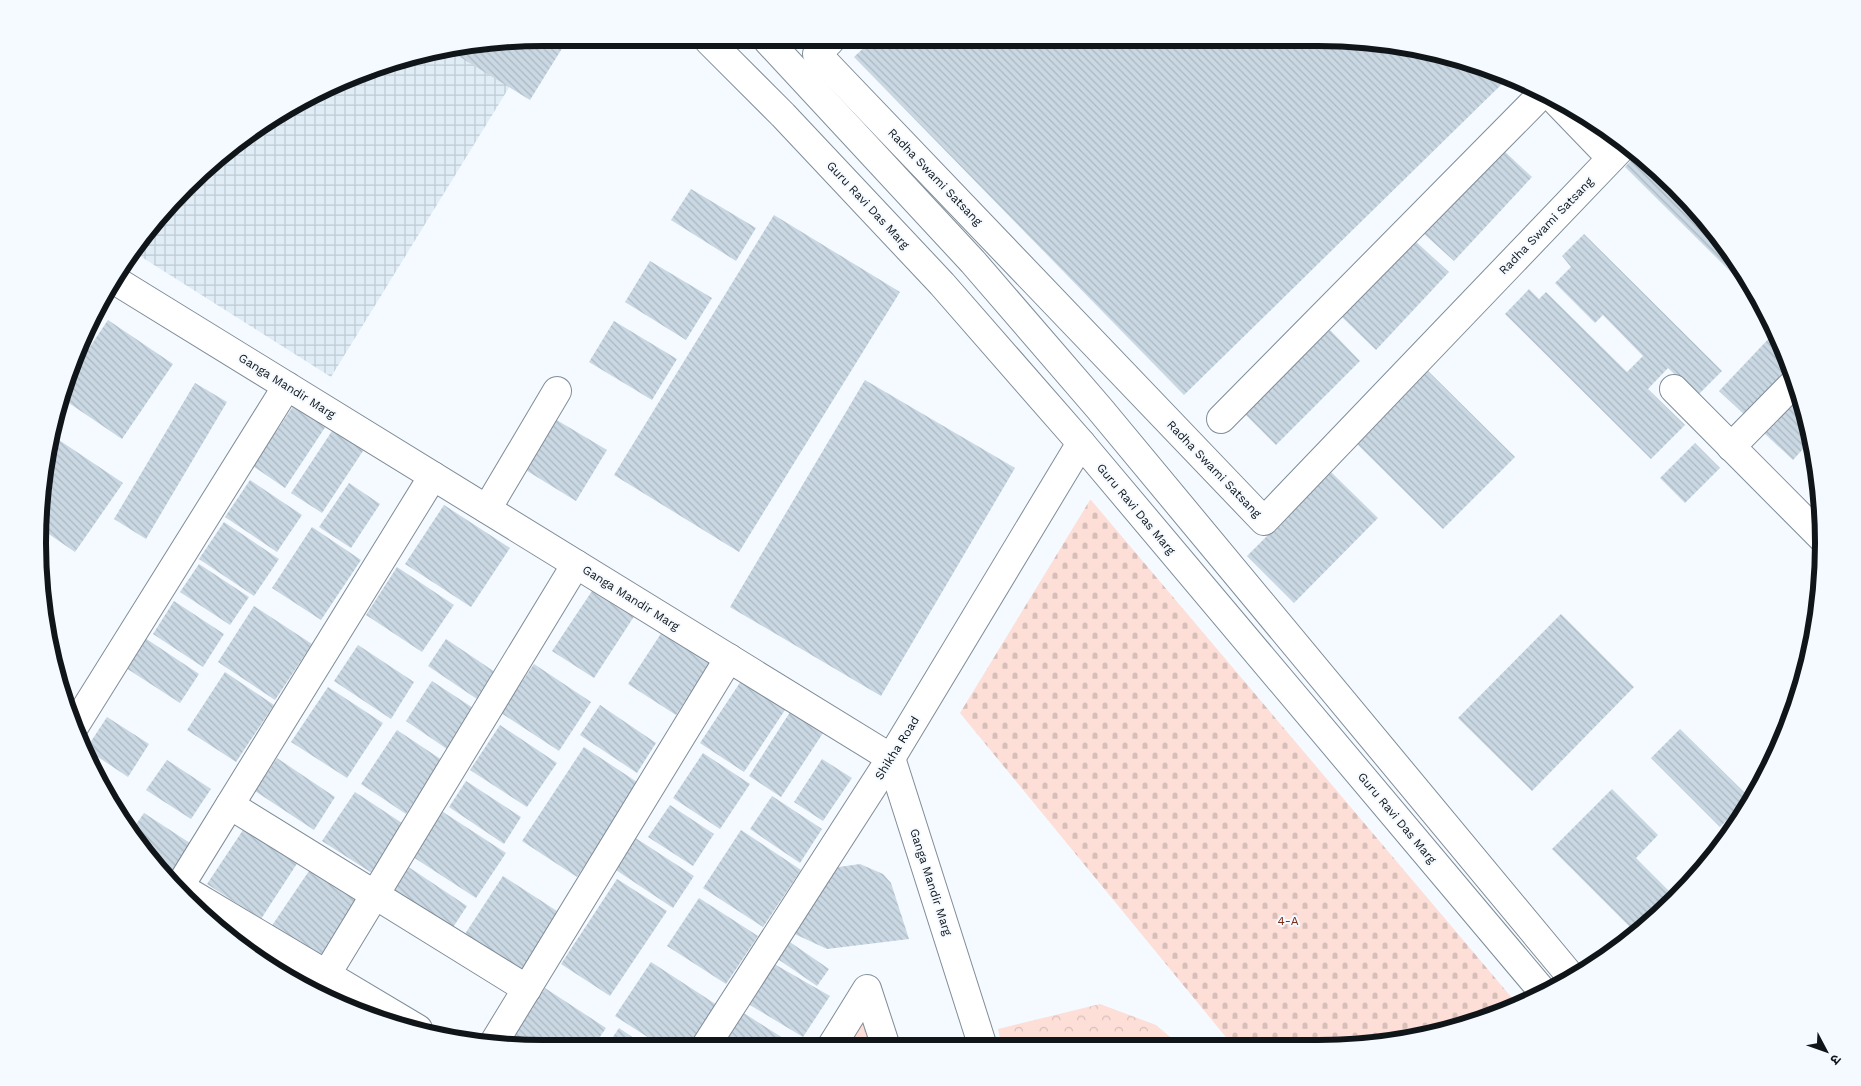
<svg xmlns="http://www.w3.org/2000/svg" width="1861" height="1086" font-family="'Work Sans','Noto Sans Devanagari',sans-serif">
<defs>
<pattern id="industrial-grid" width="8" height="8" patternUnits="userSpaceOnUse" patternTransform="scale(1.25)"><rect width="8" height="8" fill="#e0edf6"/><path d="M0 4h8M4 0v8" fill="none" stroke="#bfcad2"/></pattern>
<pattern id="cemetery-stones" width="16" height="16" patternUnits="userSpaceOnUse" patternTransform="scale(1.25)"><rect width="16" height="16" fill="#fddfd8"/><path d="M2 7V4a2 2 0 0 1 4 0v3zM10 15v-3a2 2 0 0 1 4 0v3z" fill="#d8beb9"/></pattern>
<pattern id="park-crowns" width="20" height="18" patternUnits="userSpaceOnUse" patternTransform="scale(1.25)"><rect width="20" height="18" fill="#fddfd8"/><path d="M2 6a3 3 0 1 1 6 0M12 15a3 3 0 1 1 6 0" fill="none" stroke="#d8beb9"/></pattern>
<pattern id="building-back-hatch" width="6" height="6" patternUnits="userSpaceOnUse" patternTransform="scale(1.25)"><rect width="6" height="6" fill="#c9d8e3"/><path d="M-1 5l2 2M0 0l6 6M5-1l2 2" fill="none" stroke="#acb8c2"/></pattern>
</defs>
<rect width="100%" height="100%" fill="#f4faff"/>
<path fill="url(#industrial-grid)" d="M 477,42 L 537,42 L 331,377 L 132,251 L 185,186 L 235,142 L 319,90 L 381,64 Z"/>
<path fill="url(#cemetery-stones)" d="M 1090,500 L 1091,500 L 1518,1005 L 1480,1022 L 1351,1047 L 1234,1047 L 960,713 Z"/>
<g fill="url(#park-crowns)">
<path d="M 1100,1004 L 1156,1025 L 1182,1047 L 1002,1047 L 998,1029 Z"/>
<path d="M 862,1012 L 870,1047 L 841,1047 Z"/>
</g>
<g fill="url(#building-back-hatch)">
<path d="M 1351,39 L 1480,64 L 1493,71 L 1504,82 L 1184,395 L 854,57 L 872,40 Z"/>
<path d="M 477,42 L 566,42 L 530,100 L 447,49 Z"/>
<path d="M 1501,148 L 1532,177 L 1454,261 L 1422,232 Z"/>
<path d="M 1637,154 L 1675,185 L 1738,262 L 1757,298 L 1625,167 Z"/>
<path d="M 691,189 L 756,228 L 736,261 L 671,220 Z"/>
<path d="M 774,215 L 900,292 L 739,552 L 614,475 Z"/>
<path d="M 1584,234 L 1722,371 L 1697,396 L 1668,368 L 1648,389 L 1685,425 L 1651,459 L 1505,314 L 1529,289 L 1539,299 L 1546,292 L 1627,372 L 1643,356 L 1603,315 L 1595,323 L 1555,283 L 1571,267 L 1562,256 Z"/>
<path d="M 1414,240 L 1449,272 L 1376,350 L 1342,317 Z"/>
<path d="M 650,261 L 712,298 L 686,340 L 625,302 Z"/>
<path d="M 108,320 L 173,364 L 122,439 L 60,397 L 67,381 Z"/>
<path d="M 614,321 L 677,359 L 652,400 L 589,362 Z"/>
<path d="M 1330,330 L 1360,361 L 1276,445 L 1245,414 Z"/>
<path d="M 1775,332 L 1785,349 L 1812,439 L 1793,460 L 1719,391 Z"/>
<path d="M 1423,366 L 1515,457 L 1443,529 L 1351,438 Z"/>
<path d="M 865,380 L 1015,468 L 881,696 L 730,607 Z"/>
<path d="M 195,383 L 227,402 L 146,539 L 114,519 Z"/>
<path d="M 294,405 L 326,426 L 285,488 L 253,466 Z"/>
<path d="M 555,419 L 607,450 L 576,501 L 524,469 Z"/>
<path d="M 334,428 L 365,448 L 322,513 L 291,493 Z"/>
<path d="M 50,434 L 123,483 L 75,552 L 40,528 L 42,477 Z"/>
<path d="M 1695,443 L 1720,468 L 1685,503 L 1660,478 Z"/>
<path d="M 1331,472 L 1378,518 L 1294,603 L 1247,556 Z"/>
<path d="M 250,480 L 302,515 L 277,552 L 225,517 Z"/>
<path d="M 349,483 L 380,504 L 351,548 L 319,527 Z"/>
<path d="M 444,505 L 510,548 L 471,607 L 405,564 Z"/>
<path d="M 224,522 L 279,559 L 254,596 L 199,559 Z"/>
<path d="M 312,527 L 361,560 L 321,620 L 272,588 Z"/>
<path d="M 199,564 L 249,597 L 230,625 L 180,592 Z"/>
<path d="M 397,567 L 454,605 L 422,652 L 366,615 Z"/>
<path d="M 594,588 L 635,615 L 594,678 L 552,651 Z"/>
<path d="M 174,601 L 224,634 L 203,667 L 153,634 Z"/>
<path d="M 254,606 L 312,644 L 275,700 L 218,662 Z"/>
<path d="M 1561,614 L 1634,687 L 1532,791 L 1458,718 Z"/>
<path d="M 662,632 L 710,664 L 676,715 L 628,684 Z"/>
<path d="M 145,638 L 199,674 L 180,703 L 126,668 Z"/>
<path d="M 446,639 L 495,672 L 477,699 L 428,666 Z"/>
<path d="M 358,645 L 414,682 L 391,719 L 334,681 Z"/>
<path d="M 534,664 L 591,702 L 559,751 L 501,713 Z"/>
<path d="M 225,672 L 274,705 L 236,762 L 187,730 Z"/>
<path d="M 745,675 L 789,704 L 744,772 L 700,743 Z"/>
<path d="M 432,681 L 473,708 L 447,749 L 406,721 Z"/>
<path d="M 328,687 L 383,723 L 347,778 L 291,742 Z"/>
<path d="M 600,705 L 656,743 L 637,773 L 580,735 Z"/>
<path d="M 792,709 L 825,730 L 781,797 L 749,776 Z"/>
<path d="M 107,717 L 149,744 L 128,777 L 86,749 Z"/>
<path d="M 500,725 L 557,763 L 527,807 L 470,770 Z"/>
<path d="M 1680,729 L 1749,797 L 1720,827 L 1651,758 Z"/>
<path d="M 397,730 L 442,760 L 406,814 L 361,784 Z"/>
<path d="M 584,747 L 640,784 L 577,877 L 522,841 Z"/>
<path d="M 703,753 L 750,784 L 720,829 L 673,798 Z"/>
<path d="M 277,758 L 335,797 L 314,830 L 255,791 Z"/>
<path d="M 822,759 L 852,778 L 823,821 L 794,802 Z"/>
<path d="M 167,760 L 211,789 L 191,819 L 146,790 Z"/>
<path d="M 466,781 L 521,817 L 504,844 L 449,807 Z"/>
<path d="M 1612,789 L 1658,835 L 1636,858 L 1677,899 L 1635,932 L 1552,849 Z"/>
<path d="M 355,792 L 408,827 L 375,875 L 322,841 Z"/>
<path d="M 772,796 L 822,829 L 800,863 L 750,829 Z"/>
<path d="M 670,805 L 714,834 L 693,866 L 648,837 Z"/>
<path d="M 440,810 L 506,853 L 476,898 L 410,855 Z"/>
<path d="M 144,813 L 196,847 L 176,877 L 150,860 L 130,833 Z"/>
<path d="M 247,824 L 300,859 L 261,919 L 207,884 Z"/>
<path d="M 741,830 L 801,870 L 763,927 L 703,888 Z"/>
<path d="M 634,837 L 694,876 L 673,908 L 613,868 Z"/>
<path d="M 860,864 L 883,874 L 891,883 L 909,939 L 827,949 L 786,930 L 825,873 L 839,867 Z"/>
<path d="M 407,866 L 467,906 L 448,935 L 388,895 Z"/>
<path d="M 311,868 L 362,901 L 322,961 L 271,927 Z"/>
<path d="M 503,876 L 560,913 L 520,975 L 463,937 Z"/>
<path d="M 617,879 L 667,911 L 610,996 L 561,964 Z"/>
<path d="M 699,898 L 758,936 L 726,984 L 667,946 Z"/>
<path d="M 204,917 L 246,944 L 243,949 L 209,923 Z"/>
<path d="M 784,938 L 829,969 L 817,986 L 772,955 Z"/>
<path d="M 260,948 L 312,982 L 309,986 L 254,957 Z"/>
<path d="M 769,961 L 830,996 L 803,1037 L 745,1002 Z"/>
<path d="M 651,962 L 717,1005 L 689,1047 L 663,1047 L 615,1016 Z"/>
<path d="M 545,988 L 606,1028 L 593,1047 L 506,1047 Z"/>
<path d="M 739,1010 L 794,1045 L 793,1047 L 716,1047 Z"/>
<path d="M 619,1028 L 647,1047 L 606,1047 Z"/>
</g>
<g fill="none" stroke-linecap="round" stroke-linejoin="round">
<defs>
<g id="minor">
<path d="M 709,41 L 783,115 L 942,284 L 1081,443 L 1544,993"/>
<path d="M 768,41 L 973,262 L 1099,408 L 1573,979"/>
<path d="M 830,41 L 817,54 L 1264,521 L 1625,144"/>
<path d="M 1557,102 L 1611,158"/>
<path d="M 113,279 L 891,758 L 983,1047"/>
<path d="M 1674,389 L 1823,539"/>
<path d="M 1221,419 L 1542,94"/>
<path d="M 1731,447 L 1795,382"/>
<path d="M 487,509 L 557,391"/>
<path d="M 74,727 L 287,386"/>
<path d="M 230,805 L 527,989"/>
<path d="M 180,887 L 418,1029"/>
<path d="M 178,889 L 433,476"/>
<path d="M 317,990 L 576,564"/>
<path d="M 493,1044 L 729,658"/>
<path d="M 705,1047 L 891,758 L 1081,443"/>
<path d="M 831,1047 L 867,989 L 886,1047"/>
</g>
</defs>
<use href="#minor" stroke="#808d98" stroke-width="30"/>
<use href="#minor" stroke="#fff" stroke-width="28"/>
</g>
<g text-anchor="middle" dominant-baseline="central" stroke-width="4" stroke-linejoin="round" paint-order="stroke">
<g font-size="12" fill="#101519" stroke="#f4faff">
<text transform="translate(935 177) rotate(46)">Radha Swami Satsang</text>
<text transform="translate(868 205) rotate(47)">Guru Ravi Das Marg</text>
<text transform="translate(1546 226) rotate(-46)">Radha Swami Satsang</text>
<text transform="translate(287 386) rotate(32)">Ganga Mandir Marg</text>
<text transform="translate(1214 469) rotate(46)">Radha Swami Satsang</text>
<text transform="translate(1136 509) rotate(50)">Guru Ravi Das Marg</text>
<text transform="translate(631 598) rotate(32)">Ganga Mandir Marg</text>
<text transform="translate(897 748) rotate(-58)">Shikha Road</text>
<text transform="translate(1397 818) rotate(50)">Guru Ravi Das Marg</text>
<text transform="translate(931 882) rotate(72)">Ganga Mandir Marg</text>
</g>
<g font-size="12" fill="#7e2b16" stroke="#f4faff">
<text x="1288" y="921">4-A</text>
</g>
</g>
<path d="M0 0H1861V1086H0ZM543 46H1318A497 497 0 0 1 1815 543V543A497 497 0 0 1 1318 1040H543A497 497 0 0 1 46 543V543A497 497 0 0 1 543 46Z" fill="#f4faff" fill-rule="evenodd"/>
<path fill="none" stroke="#101519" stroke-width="6" d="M543 46H1318A497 497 0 0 1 1815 543V543A497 497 0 0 1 1318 1040H543A497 497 0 0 1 46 543V543A497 497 0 0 1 543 46Z"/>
<g transform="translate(1826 1051) rotate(131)" stroke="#f4faff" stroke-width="4" paint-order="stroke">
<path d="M0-4L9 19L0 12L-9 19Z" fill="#101519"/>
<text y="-8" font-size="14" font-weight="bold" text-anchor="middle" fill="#101519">उ</text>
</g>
</svg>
